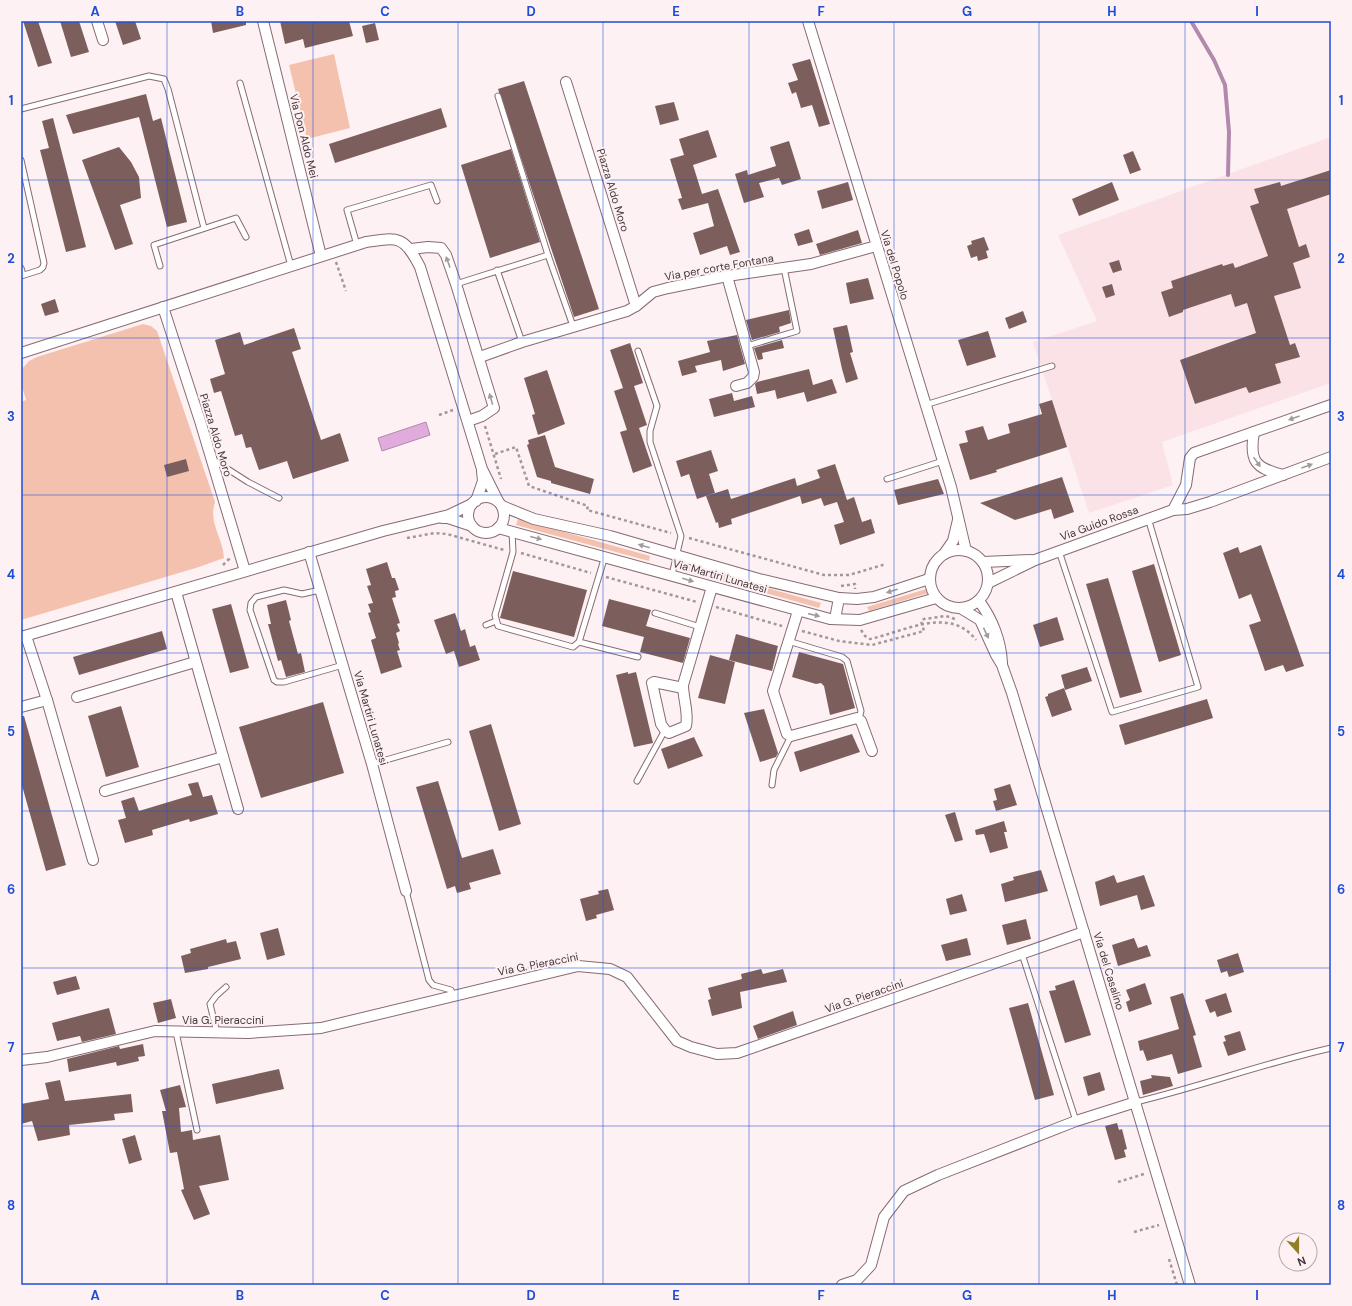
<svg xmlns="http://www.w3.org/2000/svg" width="1352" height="1306" font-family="'DM Sans',sans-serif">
<rect width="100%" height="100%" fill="#fef1f3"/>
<path fill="#fbe2e6" d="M 1331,137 L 1331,383 L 1162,442 L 1173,485 L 1089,513 L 1033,342 L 1097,321 L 1058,235 Z"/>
<g fill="#f4c1ae">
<path d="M 334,54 L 350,128 L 307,139 L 289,65 Z"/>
<path d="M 143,324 L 151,326 L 157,331 L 215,502 C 208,522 223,538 224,558 L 199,567 L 21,620 L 21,402 L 26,400 L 21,383 L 21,370 L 29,361 L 37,357 Z"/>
<path d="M 518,519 L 650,556 L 649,561 L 516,525 Z"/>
<path d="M 685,565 L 821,603 L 819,608 L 683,570 Z"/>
<path d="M 926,589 L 928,593 L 869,611 L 867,607 Z"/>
</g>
<path fill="#e1acdd" stroke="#b289ac" d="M 426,422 L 430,435 L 382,451 L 378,438 Z"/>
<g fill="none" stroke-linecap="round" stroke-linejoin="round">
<path stroke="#b289ac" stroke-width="4" d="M 1191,21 L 1214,60 L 1225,85 L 1229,132 L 1228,175"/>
</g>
<g fill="#7c5f5d">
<path d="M 23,21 L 38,21 L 52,63 L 38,67 Z"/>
<path d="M 60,21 L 79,21 L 89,52 L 71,57 Z"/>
<path d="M 115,21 L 135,21 L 141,39 L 123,45 Z"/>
<path d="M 211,21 L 246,21 L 246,25 L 213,33 Z"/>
<path d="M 280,21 L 349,21 L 353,36 L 305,48 L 303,39 L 285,44 Z"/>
<path d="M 375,23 L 379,40 L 366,43 L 362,26 Z"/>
<path d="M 810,59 L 830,124 L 819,127 L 812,105 L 801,108 L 796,92 L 792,94 L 788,83 L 798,80 L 792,64 Z"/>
<path d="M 524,81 L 599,309 L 574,317 L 498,89 Z"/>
<path d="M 146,94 L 153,121 L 161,118 L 187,222 L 167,227 L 139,117 L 73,134 L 66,115 Z"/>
<path d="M 674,102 L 679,120 L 660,125 L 655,106 Z"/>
<path d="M 441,108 L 447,127 L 335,163 L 329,144 Z"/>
<path d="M 53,118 L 86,247 L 66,252 L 40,150 L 49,148 L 42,121 Z"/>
<path d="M 708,130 L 717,157 L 693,165 L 702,194 L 718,189 L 740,252 L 730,255 L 727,246 L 700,255 L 693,233 L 714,226 L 708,203 L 682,210 L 678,199 L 682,198 L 670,159 L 684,155 L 679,139 Z"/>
<path d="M 789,141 L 801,179 L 782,185 L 779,178 L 759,183 L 764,197 L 744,203 L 735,174 L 747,170 L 748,175 L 776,166 L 770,147 Z"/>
<path d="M 119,147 L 131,162 L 139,177 L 141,198 L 120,205 L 133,244 L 115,250 L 82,160 Z"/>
<path d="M 511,149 L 540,242 L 490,258 L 461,165 Z"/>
<path d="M 1133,151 L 1141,170 L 1130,174 L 1123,155 Z"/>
<path d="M 1331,170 L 1331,194 L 1287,209 L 1299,247 L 1306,244 L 1310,257 L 1293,263 L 1301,288 L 1274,296 L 1290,345 L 1295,343 L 1300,357 L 1275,364 L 1281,383 L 1249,393 L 1246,387 L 1195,404 L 1180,360 L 1256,333 L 1247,303 L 1235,307 L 1231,294 L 1183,310 L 1183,312 L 1169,317 L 1161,292 L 1173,288 L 1171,281 L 1222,264 L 1223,266 L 1233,263 L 1235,268 L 1268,256 L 1250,206 L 1259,203 L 1254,189 L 1280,182 L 1281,186 Z"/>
<path d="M 848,182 L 853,200 L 822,209 L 817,191 Z"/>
<path d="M 1112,182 L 1119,200 L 1079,216 L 1072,199 Z"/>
<path d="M 809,229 L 813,242 L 798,246 L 794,234 Z"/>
<path d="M 858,230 L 862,243 L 820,255 L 816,244 Z"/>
<path d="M 984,237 L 989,250 L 986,251 L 988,258 L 978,261 L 977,256 L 971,258 L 967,246 L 972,244 L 971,241 Z"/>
<path d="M 1119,260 L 1122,270 L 1113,273 L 1109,263 Z"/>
<path d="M 868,278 L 874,299 L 850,304 L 846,283 Z"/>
<path d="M 1112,284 L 1115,295 L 1106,298 L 1102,287 Z"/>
<path d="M 55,299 L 59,312 L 45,316 L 41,304 Z"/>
<path d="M 789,310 L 791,323 L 779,327 L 780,332 L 752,340 L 746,320 Z"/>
<path d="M 1023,311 L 1027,322 L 1009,329 L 1005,318 Z"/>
<path d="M 847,325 L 853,352 L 850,353 L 858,379 L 846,383 L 842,369 L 833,328 Z"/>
<path d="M 294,328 L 301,349 L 292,352 L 321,440 L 340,433 L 349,461 L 293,479 L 287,461 L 259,470 L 251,447 L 246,448 L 242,434 L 235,436 L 221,391 L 214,393 L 210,379 L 225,374 L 215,340 L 240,332 L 244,345 Z"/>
<path d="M 988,331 L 996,357 L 967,366 L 958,340 Z"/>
<path d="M 737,335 L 745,364 L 723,371 L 721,360 L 695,366 L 697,372 L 682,376 L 678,361 L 710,352 L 707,341 Z"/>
<path d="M 782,340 L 784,348 L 762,353 L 763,359 L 758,360 L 754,348 Z"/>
<path d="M 630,343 L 643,383 L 634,386 L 647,425 L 639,428 L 652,466 L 633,473 L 620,432 L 627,430 L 614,391 L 623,388 L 610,350 Z"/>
<path d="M 809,369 L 813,385 L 832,379 L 837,393 L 807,402 L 804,392 L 777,399 L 775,390 L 757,394 L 755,384 L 757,382 Z"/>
<path d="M 547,370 L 565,424 L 538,435 L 532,415 L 535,414 L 524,378 Z"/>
<path d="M 732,393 L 734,401 L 752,396 L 755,407 L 714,417 L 709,399 Z"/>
<path d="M 1052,400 L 1067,447 L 996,470 L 997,472 L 970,480 L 959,444 L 968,442 L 965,431 L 983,426 L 988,440 L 1010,433 L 1008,424 L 1042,414 L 1039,404 Z"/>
<path d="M 545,435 L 555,467 L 594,479 L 590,494 L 551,483 L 551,481 L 537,477 L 527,445 L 529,444 L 528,440 Z"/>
<path d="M 711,450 L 718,471 L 709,474 L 715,493 L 697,499 L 689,474 L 681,477 L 676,461 Z"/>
<path d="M 186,459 L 189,471 L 167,477 L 164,465 Z"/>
<path d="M 835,464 L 847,500 L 854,497 L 862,522 L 871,519 L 875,533 L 840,545 L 834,525 L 844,522 L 837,502 L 824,506 L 821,498 L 802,504 L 800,496 L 731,519 L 732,524 L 719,528 L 718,522 L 716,523 L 706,496 L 728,489 L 731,499 L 795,478 L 797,486 L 820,478 L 817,470 Z"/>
<path d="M 1062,477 L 1074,512 L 1054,519 L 1051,509 L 1015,520 L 980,503 Z"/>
<path d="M 938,479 L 944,494 L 898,505 L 894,490 Z"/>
<path d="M 1261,545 L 1304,666 L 1286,672 L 1283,665 L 1265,671 L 1249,625 L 1261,621 L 1251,594 L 1239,599 L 1223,553 L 1238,547 L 1240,553 Z"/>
<path d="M 387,562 L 392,578 L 395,578 L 399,590 L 395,591 L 396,597 L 392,598 L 400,623 L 397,624 L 400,631 L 396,633 L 399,643 L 398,644 L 400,650 L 397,651 L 402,667 L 381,674 L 371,640 L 376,638 L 368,613 L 371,612 L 368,604 L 373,603 L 367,586 L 371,585 L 366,569 Z"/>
<path d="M 1154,564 L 1181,655 L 1159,662 L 1132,571 Z"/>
<path d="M 513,571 L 587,590 L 574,637 L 500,618 Z"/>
<path d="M 1108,578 L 1142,692 L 1120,698 L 1086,584 Z"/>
<path d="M 609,599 L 651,610 L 646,626 L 690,638 L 683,663 L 640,652 L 644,637 L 602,626 Z"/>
<path d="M 286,600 L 291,620 L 289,621 L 298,654 L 301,653 L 305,672 L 286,677 L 281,660 L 278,661 L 268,624 L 271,624 L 267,605 Z"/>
<path d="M 231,604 L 249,668 L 230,673 L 212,609 Z"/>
<path d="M 455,613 L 461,631 L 465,629 L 470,647 L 475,645 L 480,660 L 459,667 L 454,651 L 446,654 L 434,620 Z"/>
<path d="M 1057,617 L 1064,640 L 1040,647 L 1033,625 Z"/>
<path d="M 162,631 L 167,649 L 79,675 L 73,657 Z"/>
<path d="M 736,634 L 778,646 L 772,671 L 729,660 Z"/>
<path d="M 799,652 L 843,664 L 855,708 L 830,715 L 824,686 L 821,683 L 816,684 L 792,677 Z"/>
<path d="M 710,655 L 735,662 L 725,704 L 698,698 Z"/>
<path d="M 1087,667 L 1092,681 L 1065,690 L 1061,675 Z"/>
<path d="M 628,672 L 628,674 L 636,672 L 653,743 L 634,747 L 616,675 Z"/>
<path d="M 1064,688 L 1072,710 L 1052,717 L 1045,697 L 1048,696 L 1048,694 Z"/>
<path d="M 1207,699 L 1213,718 L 1125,745 L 1119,725 Z"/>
<path d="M 323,702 L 344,773 L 261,798 L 239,727 Z"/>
<path d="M 121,706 L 139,767 L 106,777 L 88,716 Z"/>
<path d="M 764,709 L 778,753 L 776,757 L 760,762 L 744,713 Z"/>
<path d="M 21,716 L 24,716 L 66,865 L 46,871 L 21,782 Z"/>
<path d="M 491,724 L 521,824 L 499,831 L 469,731 Z"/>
<path d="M 852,734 L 860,752 L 800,772 L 794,752 Z"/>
<path d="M 694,737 L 703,756 L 668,769 L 661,749 Z"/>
<path d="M 438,781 L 462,858 L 493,849 L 501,874 L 469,883 L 471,889 L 457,893 L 455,886 L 447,889 L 416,787 Z"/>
<path d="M 198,782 L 203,797 L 212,795 L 218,814 L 190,822 L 189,819 L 152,830 L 153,835 L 125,843 L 118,820 L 126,818 L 121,801 L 134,797 L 139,811 L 192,795 L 188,784 Z"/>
<path d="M 1010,784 L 1017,805 L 996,811 L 993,801 L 997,800 L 994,789 Z"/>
<path d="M 955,812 L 963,840 L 955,842 L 945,815 Z"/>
<path d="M 1004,821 L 1007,832 L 1004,832 L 1008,848 L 990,853 L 984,834 L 976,835 L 975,830 Z"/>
<path d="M 1041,870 L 1048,891 L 1005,902 L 1001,884 L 1014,880 L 1013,877 Z"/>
<path d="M 1114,875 L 1117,883 L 1144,875 L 1155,906 L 1141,910 L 1137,895 L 1100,906 L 1095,882 Z"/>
<path d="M 608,889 L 614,910 L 596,915 L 597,918 L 586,921 L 580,899 L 599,894 L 598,891 Z"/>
<path d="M 962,894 L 967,911 L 950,915 L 946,899 Z"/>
<path d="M 1026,919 L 1031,939 L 1007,945 L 1002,925 Z"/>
<path d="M 278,928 L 285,955 L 267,960 L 260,933 Z"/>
<path d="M 967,938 L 971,955 L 946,961 L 941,945 Z"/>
<path d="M 1134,938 L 1138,948 L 1147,945 L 1151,956 L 1118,966 L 1112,945 Z"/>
<path d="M 226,939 L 227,943 L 236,941 L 241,959 L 208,967 L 208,969 L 185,973 L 181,956 L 191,953 L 190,949 Z"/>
<path d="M 1238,953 L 1244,972 L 1229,977 L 1227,971 L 1221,973 L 1217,960 Z"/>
<path d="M 761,969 L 763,974 L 783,969 L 787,982 L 740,992 L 742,1008 L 712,1016 L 708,1000 L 711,999 L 708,988 L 742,979 L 741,974 Z"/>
<path d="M 76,976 L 80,989 L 57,995 L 53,982 Z"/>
<path d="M 1074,980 L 1091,1035 L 1065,1043 L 1049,991 L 1056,990 L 1055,986 Z"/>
<path d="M 1145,983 L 1152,1004 L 1129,1012 L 1126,1002 L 1130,1000 L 1126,990 Z"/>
<path d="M 1183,993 L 1196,1035 L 1193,1036 L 1202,1067 L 1178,1074 L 1172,1054 L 1147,1061 L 1143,1050 L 1140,1051 L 1138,1041 L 1179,1029 L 1170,997 Z"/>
<path d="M 1226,993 L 1232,1012 L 1217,1017 L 1215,1011 L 1210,1013 L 1205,1000 Z"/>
<path d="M 171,999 L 176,1018 L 158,1023 L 153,1003 Z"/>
<path d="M 1028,1003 L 1054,1095 L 1035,1100 L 1009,1008 Z"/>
<path d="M 109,1008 L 116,1034 L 82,1042 L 80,1036 L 57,1041 L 52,1023 Z"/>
<path d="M 793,1011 L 797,1025 L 758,1039 L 753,1026 Z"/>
<path d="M 1240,1031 L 1246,1050 L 1228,1056 L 1223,1042 L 1226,1041 L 1224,1036 Z"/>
<path d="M 143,1044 L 145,1056 L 138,1057 L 139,1061 L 117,1066 L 116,1062 L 69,1072 L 67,1059 L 119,1046 L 120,1049 Z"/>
<path d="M 279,1069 L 284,1089 L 216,1104 L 212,1084 Z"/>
<path d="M 1100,1072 L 1105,1090 L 1088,1096 L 1083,1077 Z"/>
<path d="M 1151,1075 L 1170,1077 L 1173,1086 L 1143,1095 L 1140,1081 L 1152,1078 Z"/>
<path d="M 60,1080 L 65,1101 L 131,1094 L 133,1112 L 114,1114 L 115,1120 L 69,1125 L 70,1135 L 38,1141 L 32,1121 L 21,1124 L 21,1104 L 49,1099 L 45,1083 Z"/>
<path d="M 180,1085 L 186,1107 L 179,1108 L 181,1132 L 192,1130 L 193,1140 L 220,1135 L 229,1180 L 199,1186 L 210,1214 L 194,1220 L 181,1190 L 184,1189 L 177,1152 L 170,1153 L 162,1111 L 166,1111 L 160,1090 Z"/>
<path d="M 1117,1123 L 1119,1130 L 1122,1129 L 1127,1149 L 1124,1150 L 1126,1157 L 1115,1160 L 1105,1126 Z"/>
<path d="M 135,1135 L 142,1160 L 129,1164 L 122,1139 Z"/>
</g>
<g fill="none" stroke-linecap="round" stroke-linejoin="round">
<defs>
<g id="lane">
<path d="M 240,83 L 291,266"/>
<path d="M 498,96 L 548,255 L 573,326"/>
<path d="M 21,109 L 149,76 L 164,79 L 168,89 L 204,228"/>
<path d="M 21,160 L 44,263 L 43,267 L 40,270 L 21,276"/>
<path d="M 357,245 L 347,210 L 431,185 L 437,201"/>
<path d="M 160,266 L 154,245 L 236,218 L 246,237"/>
<path d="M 21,268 L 23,275"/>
<path d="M 497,270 L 522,342"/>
<path d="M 456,284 L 548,255"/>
<path d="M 747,346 L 797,331 L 784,268"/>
<path d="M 638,351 L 657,406 L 650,431 L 650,442 L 681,536 L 672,575"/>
<path d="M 925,405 L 1052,366"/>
<path d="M 212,459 L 248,482 L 279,498"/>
<path d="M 887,479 L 943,461"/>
<path d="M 512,532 L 513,552 L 495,615 L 498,626 L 573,647 L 579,642 L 605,556"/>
<path d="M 1059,551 L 1112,712 L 1198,687 L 1148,518"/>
<path d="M 320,590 L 302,594 L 284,590 L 256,597 L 251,603 L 250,610 L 274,680 L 277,682 L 284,682 L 343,665"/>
<path d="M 655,613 L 700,627"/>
<path d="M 486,625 L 496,621"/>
<path d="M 788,641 L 842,657 L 847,661 L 861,711 L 859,719"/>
<path d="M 579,642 L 638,657"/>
<path d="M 372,764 L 448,742"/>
<path d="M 637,781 L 665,730"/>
<path d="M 772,785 L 774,770 L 791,736"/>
<path d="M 406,891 L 429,980 L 433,985 L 451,990 L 453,995"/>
<path d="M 1022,954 L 1076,1121"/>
<path d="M 176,1032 L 197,1130"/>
<path d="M 217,1033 L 210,1004 L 216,996 L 226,987"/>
<path d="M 1136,1102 C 1202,1086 1265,1063 1331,1048"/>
</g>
<g id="street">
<path d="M 97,21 L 103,40"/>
<path d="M 263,21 L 321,256"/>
<path d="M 808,21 L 951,487 L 966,551"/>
<path d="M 566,82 L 636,306"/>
<path d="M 411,249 L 428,247 L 441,248 L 446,255 L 456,284 L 494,408 L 482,416 L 468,421"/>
<path d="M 727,276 L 754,372 L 753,377 L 747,383 L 736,386"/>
<path d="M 163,307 L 201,424 L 245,571"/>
<path d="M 21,353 L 366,242 C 399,237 404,236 420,267 L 482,469 L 498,501"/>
<path d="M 480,357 L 522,342 L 627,311 L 636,306 L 653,292 L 668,288 L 727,276 L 811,264 L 876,246"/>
<path d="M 1254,432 C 1249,461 1255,468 1283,475"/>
<circle cx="486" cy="515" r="18"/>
<path d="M 476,501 L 483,481 L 482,471"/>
<path d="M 502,506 L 534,519 L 610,536 L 759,579 L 839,598 L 857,599 L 874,597 L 929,579"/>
<path d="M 1173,510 L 1187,509 L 1210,502 L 1331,457"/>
<path d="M 442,518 L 448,518 L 472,526"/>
<path d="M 498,528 L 830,619 L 860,620 L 936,598"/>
<circle cx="959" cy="579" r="29"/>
<path d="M 309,552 L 372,764 L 406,891"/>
<path d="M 944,554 L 953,541 L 958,520"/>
<path d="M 983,562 L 1031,560"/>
<path d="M 988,583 L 1035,560 L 1173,510 L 1186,485 L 1190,458 L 1194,453 L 1331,405"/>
<path d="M 176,592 L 238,809"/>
<path d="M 979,601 C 992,618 1001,641 1002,663"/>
<path d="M 962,609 L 980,620 L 996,655 L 1002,665 L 1012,693 L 1190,1285"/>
<path d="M 798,611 L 773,691 L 787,734 L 791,736 L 857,718 L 861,721 L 872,751"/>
<path d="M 835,619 L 839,598"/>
<path d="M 26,636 L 47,700 L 93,860"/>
<path d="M 21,637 L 383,531 L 449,515 L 472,504"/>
<path d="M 683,688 L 654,682 L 652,683 L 661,724 L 665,730 L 669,733 L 686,726 C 689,712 683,699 683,685 L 712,587"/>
<path d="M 77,697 L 195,662"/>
<path d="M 21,707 L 47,700"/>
<path d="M 105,791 L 223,757"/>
<path d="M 21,1060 L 47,1057 L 155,1031 L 248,1033 L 321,1028 L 578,966 L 610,969 L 627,977 L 677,1041 L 691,1047 L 717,1054 L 737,1053 L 1084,932"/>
<path d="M 842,1285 L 857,1280 L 871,1265 L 884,1217 L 904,1191 L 938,1175 L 1076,1121 L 1136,1102"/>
</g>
</defs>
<use href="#lane" stroke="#886b71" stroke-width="7"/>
<use href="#street" stroke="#886b71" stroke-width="12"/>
<g stroke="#a4979a" stroke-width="2.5" stroke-dasharray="3 3" stroke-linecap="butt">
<path d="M 336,262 L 346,291"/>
<path d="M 439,415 L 453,410"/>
<path d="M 485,426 L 501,479"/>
<path d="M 495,454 L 516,447 L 529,486 L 588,506 L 587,510 L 671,533"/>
<path d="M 407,538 L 435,533 L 447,534 L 504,550"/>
<path d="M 689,538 L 824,575 L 849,575 L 886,564"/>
<path d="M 521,553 L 591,573"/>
<path d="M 223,565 L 229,559 L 228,557"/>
<path d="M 606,577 L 697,602"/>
<path d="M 841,586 L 855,584 L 855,589"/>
<path d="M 716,607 L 782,626"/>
<path d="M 861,630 L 865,636 L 870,639 C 903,632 950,605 976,640"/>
<path d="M 802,631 L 839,641 L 872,645 L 924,631 L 921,621 L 924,619 L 946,616 L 955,619"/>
<path d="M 1118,1182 L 1144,1174"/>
<path d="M 1134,1232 L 1159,1225"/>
<path d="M 1169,1259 L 1177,1285"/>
</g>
<use href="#lane" stroke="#fff" stroke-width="5"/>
<use href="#street" stroke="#fff" stroke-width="10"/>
</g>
<defs><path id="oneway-solid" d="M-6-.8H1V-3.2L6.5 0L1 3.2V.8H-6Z"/></defs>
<g fill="#a29b9c">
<use href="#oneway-solid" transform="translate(448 262) rotate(-110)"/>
<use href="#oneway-solid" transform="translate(491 399) rotate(-106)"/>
<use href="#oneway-solid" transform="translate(1294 418) rotate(160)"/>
<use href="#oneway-solid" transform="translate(1257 462) rotate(55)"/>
<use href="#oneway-solid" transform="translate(1307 466) rotate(-20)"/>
<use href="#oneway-solid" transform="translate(536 538) rotate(14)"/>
<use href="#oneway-solid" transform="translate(644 546) rotate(-164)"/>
<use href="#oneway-solid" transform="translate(688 580) rotate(16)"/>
<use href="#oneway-solid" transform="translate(892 591) rotate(163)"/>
<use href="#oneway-solid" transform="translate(814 615) rotate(13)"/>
<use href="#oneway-solid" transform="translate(986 633) rotate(65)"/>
</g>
<path fill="none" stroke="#1d4ed8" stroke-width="1" stroke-opacity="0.55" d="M 167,21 L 167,1285M 313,21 L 313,1285M 458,21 L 458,1285M 603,21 L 603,1285M 749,21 L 749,1285M 894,21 L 894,1285M 1039,21 L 1039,1285M 1185,21 L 1185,1285M 21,180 L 1331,180M 21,338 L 1331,338M 21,495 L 1331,495M 21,653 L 1331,653M 21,811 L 1331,811M 21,968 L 1331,968M 21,1126 L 1331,1126"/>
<g text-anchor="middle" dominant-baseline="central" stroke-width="4" stroke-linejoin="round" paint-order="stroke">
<g font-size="11" fill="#44373a" stroke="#fef1f3">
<text transform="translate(304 136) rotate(76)">Via Don Aldo Mei</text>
<text transform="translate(613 190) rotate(73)">Piazza Aldo Moro</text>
<text transform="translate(895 265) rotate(73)">Via del Popolo</text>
<text transform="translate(719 267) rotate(-10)">Via per corte Fontana</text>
<text transform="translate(216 435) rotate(73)">Piazza Aldo Moro</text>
<text transform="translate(1099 523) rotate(-20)">Via Guido Rossa</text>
<text transform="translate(720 576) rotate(16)">Via Martiri Lunatesi</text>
<text transform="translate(371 718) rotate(74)">Via Martiri Lunatesi</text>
<text transform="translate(538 964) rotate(-11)">Via G. Pieraccini</text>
<text transform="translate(1109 971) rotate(73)">Via del Casalino</text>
<text transform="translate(864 996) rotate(-19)">Via G. Pieraccini</text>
<text x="223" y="1020">Via G. Pieraccini</text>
</g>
</g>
<rect width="1352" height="1306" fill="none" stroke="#fef1f3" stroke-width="44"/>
<g transform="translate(1298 1252) rotate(159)"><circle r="19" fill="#fef1f3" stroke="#b4a7a9"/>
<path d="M0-3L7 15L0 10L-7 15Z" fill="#907f26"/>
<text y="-6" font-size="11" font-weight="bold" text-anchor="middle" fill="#44373a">N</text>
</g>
<rect x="22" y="22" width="1308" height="1262" fill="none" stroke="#1d4ed8" stroke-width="1.5"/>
<g font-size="13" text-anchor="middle" font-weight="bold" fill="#1d4ed8">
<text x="95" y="16">A</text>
<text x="240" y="16">B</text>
<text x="385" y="16">C</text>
<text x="531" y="16">D</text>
<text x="676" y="16">E</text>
<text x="821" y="16">F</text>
<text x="967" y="16">G</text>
<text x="1112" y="16">H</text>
<text x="1257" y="16">I</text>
<text x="11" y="105">1</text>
<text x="1341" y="105">1</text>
<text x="11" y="263">2</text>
<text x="1341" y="263">2</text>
<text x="11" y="421">3</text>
<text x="1341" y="421">3</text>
<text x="11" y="579">4</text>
<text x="1341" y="579">4</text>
<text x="11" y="736">5</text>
<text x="1341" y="736">5</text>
<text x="11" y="894">6</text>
<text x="1341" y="894">6</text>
<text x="11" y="1052">7</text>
<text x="1341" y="1052">7</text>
<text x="11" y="1210">8</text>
<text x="1341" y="1210">8</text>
<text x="95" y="1300">A</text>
<text x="240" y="1300">B</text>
<text x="385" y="1300">C</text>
<text x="531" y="1300">D</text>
<text x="676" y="1300">E</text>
<text x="821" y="1300">F</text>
<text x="967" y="1300">G</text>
<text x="1112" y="1300">H</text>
<text x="1257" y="1300">I</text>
</g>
</svg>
